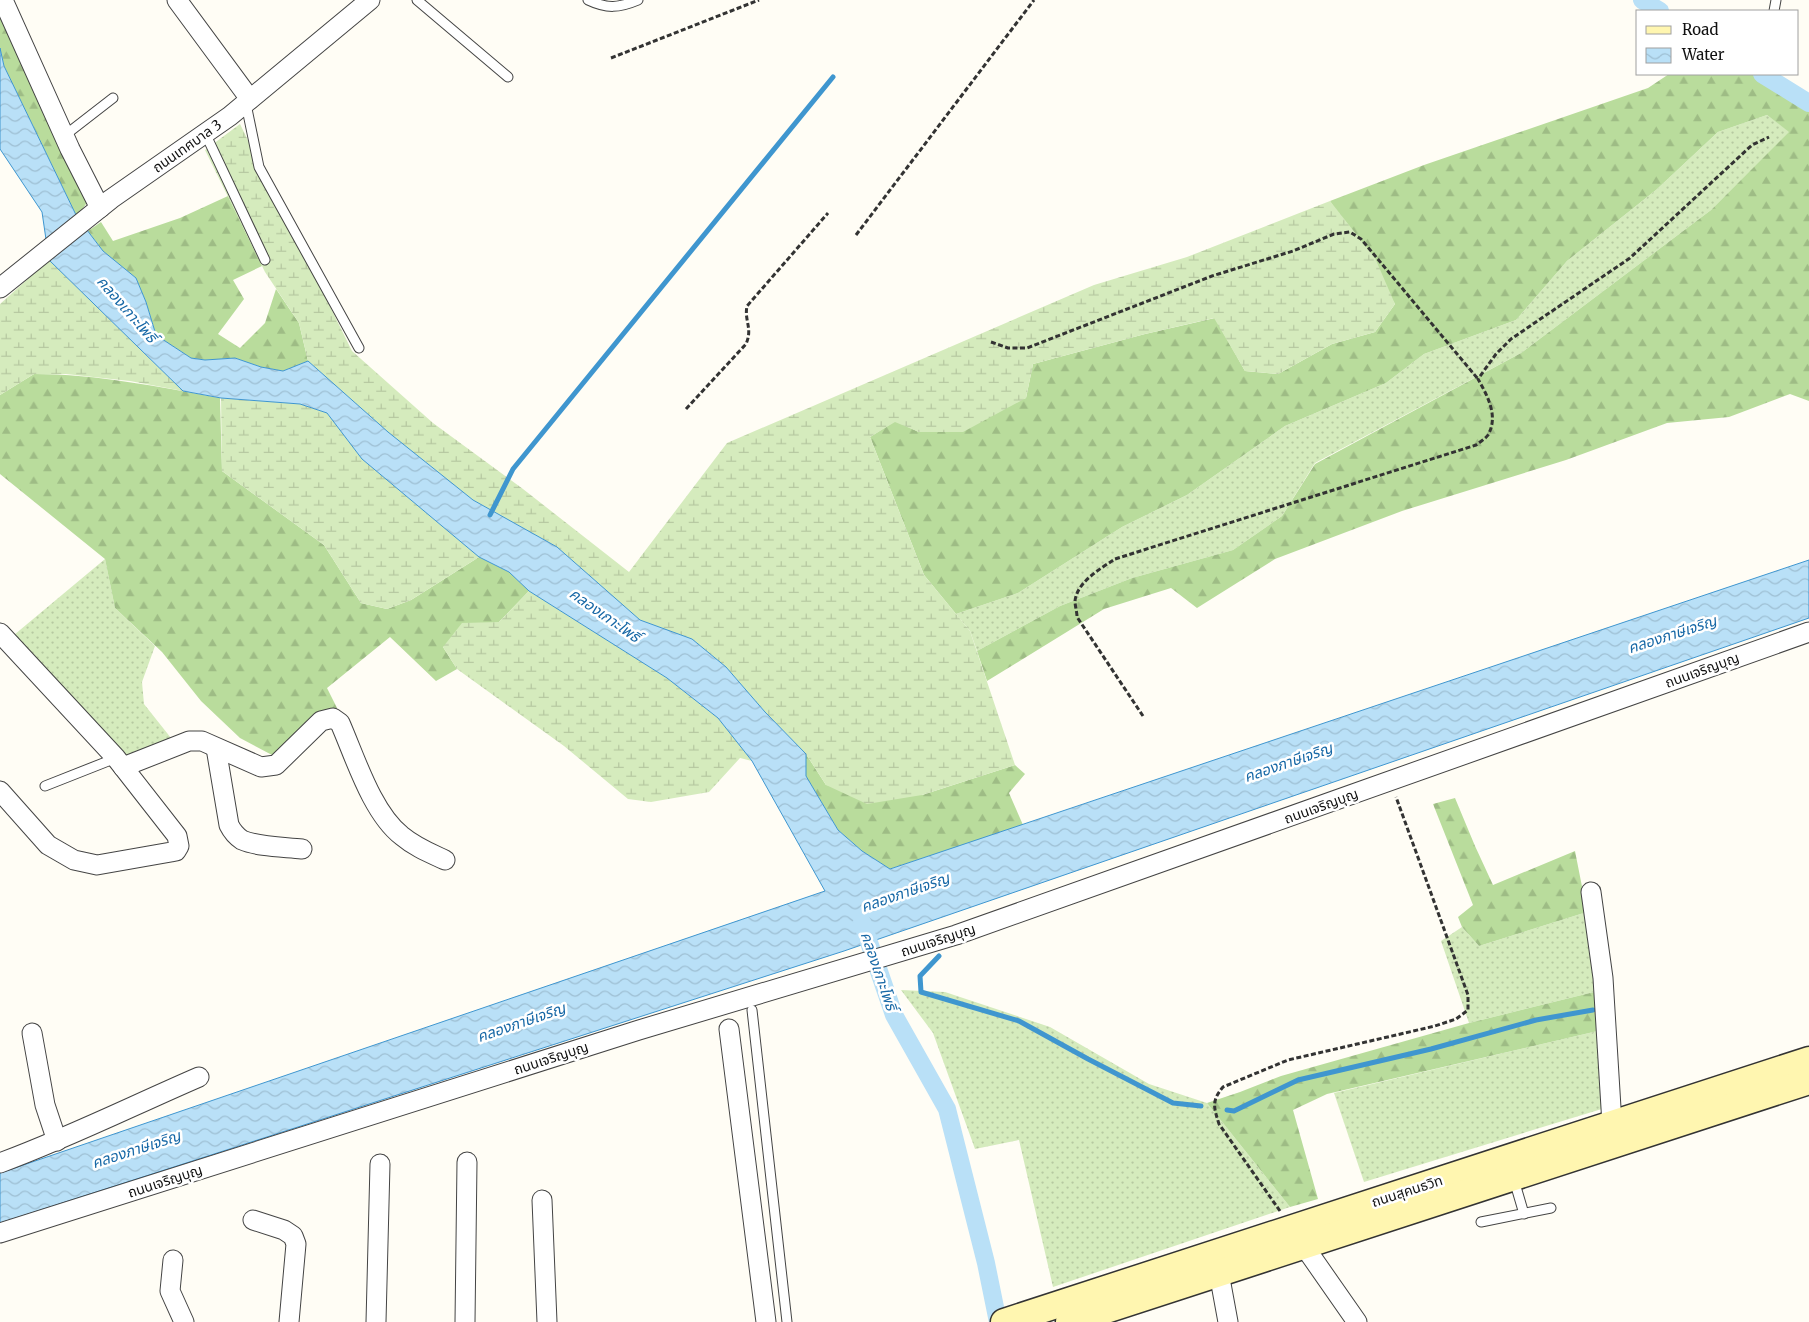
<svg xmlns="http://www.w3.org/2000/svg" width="1809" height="1322" font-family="Merriweather,'Noto Sans Thai',serif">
<defs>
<pattern id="grass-dots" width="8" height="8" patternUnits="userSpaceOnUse" patternTransform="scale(1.25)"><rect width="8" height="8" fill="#d5ebbd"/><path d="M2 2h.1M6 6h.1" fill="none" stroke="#b6c8a1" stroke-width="1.8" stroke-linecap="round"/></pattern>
<pattern id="forest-firs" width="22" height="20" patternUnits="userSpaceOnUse" patternTransform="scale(1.25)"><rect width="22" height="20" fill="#b9dc9c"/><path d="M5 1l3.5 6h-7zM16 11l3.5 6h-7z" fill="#9ebc85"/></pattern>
<pattern id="wetland-marsh" width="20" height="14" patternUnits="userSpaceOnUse" patternTransform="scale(1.25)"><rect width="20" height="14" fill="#d5ebbd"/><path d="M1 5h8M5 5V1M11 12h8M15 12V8" fill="none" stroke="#b6c8a1"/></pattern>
<pattern id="water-waves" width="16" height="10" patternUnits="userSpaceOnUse" patternTransform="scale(1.25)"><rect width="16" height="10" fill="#b9e0f7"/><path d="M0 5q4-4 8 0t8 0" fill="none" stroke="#9ebfd3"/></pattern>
</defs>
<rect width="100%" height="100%" fill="#fffdf5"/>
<g fill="url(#grass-dots)">
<path d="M 1767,115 L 1790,132 L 1711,210 L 1521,353 L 1315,463 L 1282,516 L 1233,550 L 1132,578 L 1060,606 L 977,651 L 970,631 L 956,614 L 1018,593 L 1122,527 L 1187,495 L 1285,426 L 1386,383 L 1424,354 L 1516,320 L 1567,261 L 1656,190 L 1718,132 Z"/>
<path d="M 105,559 L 115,608 L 155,646 L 142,682 L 144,704 L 171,738 L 118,774 L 2,645 Z"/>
<path d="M 1587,912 L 1598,991 L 1469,1023 L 1441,941 L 1462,927 L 1479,946 Z"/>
<path d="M 901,990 L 945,992 L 1050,1027 L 1149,1084 L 1207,1103 L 1290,1207 L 1053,1287 L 1019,1140 L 975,1149 L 933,1033 Z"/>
<path d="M 1602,1030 L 1605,1108 L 1364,1182 L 1334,1093 Z"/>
</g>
<g fill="url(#forest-firs)">
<path d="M 0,1 L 88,201 L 77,217 L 4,66 L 0,48 Z"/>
<path d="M 1669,74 L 1771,74 L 1809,96 L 1809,401 L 1790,394 L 1729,417 L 1667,423 L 1566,460 L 1402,511 L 1275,559 L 1197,608 L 1171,588 L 1104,609 L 987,681 L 977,651 L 1060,606 L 1132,578 L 1233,550 L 1282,516 L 1315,464 L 1521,353 L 1711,210 L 1789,132 L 1767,115 L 1718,132 L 1656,190 L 1567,261 L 1516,320 L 1424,354 L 1386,383 L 1285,426 L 1187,495 L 1122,527 L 1018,593 L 956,614 L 924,575 L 870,437 L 895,421 L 919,432 L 1026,398 L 1033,364 L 1145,334 L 1215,318 L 1245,371 L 1278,374 L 1332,344 L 1375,332 L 1395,304 L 1330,201 L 1424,165 L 1648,88 Z"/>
<path d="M 228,196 L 262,266 L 233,280 L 244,299 L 218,334 L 240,348 L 265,323 L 276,289 L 299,323 L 308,361 L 283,371 L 261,367 L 235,358 L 205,360 L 191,358 L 156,335 L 146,302 L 136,278 L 103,251 L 88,231 L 101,222 L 113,241 L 180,218 Z"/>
<path d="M 34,374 C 97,374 159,387 220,398 L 222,471 L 324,545 L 361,603 L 387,609 L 411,600 L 479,557 L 509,572 L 529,591 L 499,622 L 443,647 L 457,669 L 436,681 L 390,637 L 327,688 L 337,708 L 272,755 L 240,738 L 201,701 L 162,652 L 115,608 L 105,559 L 0,474 L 0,395 Z"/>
<path d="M 806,754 L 826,785 L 922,795 L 1015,765 L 1025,774 L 1009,793 L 1023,825 L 890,869 L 862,851 L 838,830 L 806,776 Z"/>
<path d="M 1455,798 L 1475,846 L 1493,885 L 1575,851 L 1587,912 L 1479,946 L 1462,927 L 1458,917 L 1473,905 L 1433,804 Z"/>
<path d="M 1598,991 L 1602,1030 L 1327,1094 L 1293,1110 L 1318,1199 L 1290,1207 L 1207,1103 L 1240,1092 L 1281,1076 L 1469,1023 Z"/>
</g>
<g fill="url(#wetland-marsh)">
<path d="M 240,124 L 352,351 L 433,423 L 523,489 L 629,572 L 727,443 L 1094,285 L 1187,257 L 1330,201 L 1375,258 L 1395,304 L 1375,332 L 1332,344 L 1278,374 L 1245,371 L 1214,318 L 1145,334 L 1033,364 L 1026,398 L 963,432 L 919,432 L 895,422 L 870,437 L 924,575 L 970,631 L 1015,765 L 922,795 L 867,804 L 826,785 L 806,754 L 765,712 L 726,667 L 692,639 L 640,620 L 557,547 L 473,500 L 388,432 L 308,361 L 299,323 L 265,272 L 205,150 Z"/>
<path d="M 49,260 L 183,391 L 130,381 L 66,374 L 34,374 L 0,395 L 0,304 Z"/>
<path d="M 221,398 L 300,404 L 327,413 L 362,459 L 479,557 L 411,600 L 387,609 L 361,603 L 324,545 L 222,471 Z"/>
<path d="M 529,591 L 667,678 L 718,718 L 752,761 L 740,758 L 709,792 L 651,802 L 628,799 L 564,746 L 457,669 L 443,647 L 462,623 L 499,622 Z"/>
</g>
<path fill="url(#water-waves)" stroke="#3f96cf" d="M 0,48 L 4,66 L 77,217 L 103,251 L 136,278 L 146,302 L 156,335 L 191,358 L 205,360 L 235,358 L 261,367 L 283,371 L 308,361 L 388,432 L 473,500 L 557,547 L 640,620 L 692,639 L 726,667 L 765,712 L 806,754 L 806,776 L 838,830 L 862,851 L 890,869 L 1809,560 L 1809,618 L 844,951 L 0,1223 L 0,1173 L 825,891 L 752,761 L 718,718 L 667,678 L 529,591 L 509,572 L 479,557 L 362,459 L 327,413 L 300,404 L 221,398 L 183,391 L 49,260 L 42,212 L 0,149 Z"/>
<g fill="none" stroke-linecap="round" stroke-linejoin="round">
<g stroke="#3f96cf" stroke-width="5">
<path d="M 490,515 L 513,469 L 833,77"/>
<path d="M 939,956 L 920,976 L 921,992 L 1019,1021 L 1088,1059 L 1173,1103 L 1201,1106"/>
<path d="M 1227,1110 L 1234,1111 L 1298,1080 L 1431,1049 L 1536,1020 L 1593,1010"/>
</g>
<g stroke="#b9e0f7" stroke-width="18">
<path d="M 1642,0 L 1660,11"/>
<path d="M 1762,74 L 1809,103"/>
<path d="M 862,922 L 894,1015 L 947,1109 L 986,1263 L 998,1322"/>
</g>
<defs>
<g id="service">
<path d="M 417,0 L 508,77"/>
<path d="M 588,0 C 607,9 619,8 638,0"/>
<path d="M 1774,11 L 1776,0"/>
<path d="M 246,104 L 259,167 L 359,348"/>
<path d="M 205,133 L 265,260"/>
<path d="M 64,136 L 113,98"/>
<path d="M 45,786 L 116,758"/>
<path d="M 752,1010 L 787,1322"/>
<path d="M 1514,1180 L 1524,1214"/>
<path d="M 1481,1222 L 1551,1208"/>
</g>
<g id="minor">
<path d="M 3,0 L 70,149 L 100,208"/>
<path d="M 177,0 L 250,99"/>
<path d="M 0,288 L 111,199 L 230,116 L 370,0"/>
<path d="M 0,633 L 116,758 L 177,836 L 179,846 L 176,851 L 171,852 L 97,865 L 74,860 L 48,845 L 0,791"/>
<path d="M 216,748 L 229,825 C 232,831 236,836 242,840 C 258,847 285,847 302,849"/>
<path d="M 123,767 L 189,741 L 202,741 L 261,767 L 276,765 L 321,721 L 333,718 L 340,723 C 355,757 372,813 402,836 C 415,847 430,853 445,860"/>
<path d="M 1591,892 L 1603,978 L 1612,1124"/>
<path d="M 729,1029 L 766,1322"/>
<path d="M 32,1033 L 45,1105 L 57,1141"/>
<path d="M 0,1163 C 68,1138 132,1106 199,1077"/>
<path d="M 542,1200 L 547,1322"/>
<path d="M 253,1220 L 284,1230 L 293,1236 L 296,1244 L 289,1322"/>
<path d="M 0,1233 L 639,1030 L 956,935 L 1809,632"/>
<path d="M 1297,1236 L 1357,1322"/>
<path d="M 173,1260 L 170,1291 L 184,1322"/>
<path d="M 1219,1273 L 1228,1322"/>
<path d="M 376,1322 L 380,1164"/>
<path d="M 465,1322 L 467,1162"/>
</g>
<g id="secondary">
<path d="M 1004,1322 L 1809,1060"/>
<path d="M 1069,1322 L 1809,1081"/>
</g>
</defs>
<use href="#service" stroke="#444" stroke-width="11"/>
<use href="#minor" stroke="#444" stroke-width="21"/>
<use href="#secondary" stroke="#333" stroke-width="29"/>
<g stroke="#333" stroke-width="3" stroke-dasharray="5 2.5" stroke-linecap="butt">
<path d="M 611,58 L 759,0"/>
<path d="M 856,235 L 1034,0"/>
<path d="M 991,342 L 1008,348 L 1027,348 L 1212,276 L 1293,251 L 1334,234 L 1350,232 L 1361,239 L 1478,379"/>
<path d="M 686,409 L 746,344 C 753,328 744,321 747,306 L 828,213"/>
<path d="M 1143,716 L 1077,617 C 1077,612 1075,606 1075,601 C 1077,582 1100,569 1115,559 L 1476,445 C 1480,442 1486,438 1488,435 C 1499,416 1487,395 1478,379 L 1496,354 L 1511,339 L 1630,258 L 1752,145 L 1769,137"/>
<path d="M 1280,1211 L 1219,1124 C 1214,1108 1211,1101 1223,1087 L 1288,1060 L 1435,1026 L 1456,1019 L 1468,1010 L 1468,995 L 1396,797"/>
</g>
<use href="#service" stroke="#fff" stroke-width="9"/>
<use href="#minor" stroke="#fff" stroke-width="19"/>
<use href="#secondary" stroke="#fff6b0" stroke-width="26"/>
</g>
<g text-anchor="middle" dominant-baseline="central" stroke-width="5" stroke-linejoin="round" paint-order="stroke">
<g font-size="14" fill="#111" stroke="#fff">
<text transform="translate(187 146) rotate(-35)">ถนนเทศบาล 3</text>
<text transform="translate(1702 670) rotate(-20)">ถนนเจริญบุญ</text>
<text transform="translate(1321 806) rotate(-20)">ถนนเจริญบุญ</text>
<text transform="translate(938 940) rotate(-18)">ถนนเจริญบุญ</text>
<text transform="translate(551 1058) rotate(-18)">ถนนเจริญบุญ</text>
<text transform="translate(165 1181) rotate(-18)">ถนนเจริญบุญ</text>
<text transform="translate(1407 1191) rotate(-18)">ถนนสุคนธวิท</text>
</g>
<g font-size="15" font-style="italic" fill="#1768a6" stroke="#fff">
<text transform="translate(127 309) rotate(49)">คลองเกาะโพธิ์</text>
<text transform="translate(605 615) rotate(35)">คลองเกาะโพธิ์</text>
<text transform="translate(1672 634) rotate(-18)">คลองภาษีเจริญ</text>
<text transform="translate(1288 762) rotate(-19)">คลองภาษีเจริญ</text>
<text transform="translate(905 892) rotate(-19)">คลองภาษีเจริญ</text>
<text transform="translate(879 971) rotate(71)">คลองเกาะโพธิ์</text>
<text transform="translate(521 1022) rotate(-19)">คลองภาษีเจริญ</text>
<text transform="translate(136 1149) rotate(-18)">คลองภาษีเจริญ</text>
</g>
</g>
<rect x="1636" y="10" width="162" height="65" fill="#ffffff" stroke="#a0a0a0"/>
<rect x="1646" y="26" width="25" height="8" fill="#fff6b0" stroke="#a0a0a0"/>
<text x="1682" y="35" font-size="15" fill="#111111">Road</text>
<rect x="1646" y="48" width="25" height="15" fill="url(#water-waves)" stroke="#a0a0a0"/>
<text x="1682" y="60" font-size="15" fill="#111111">Water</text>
</svg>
